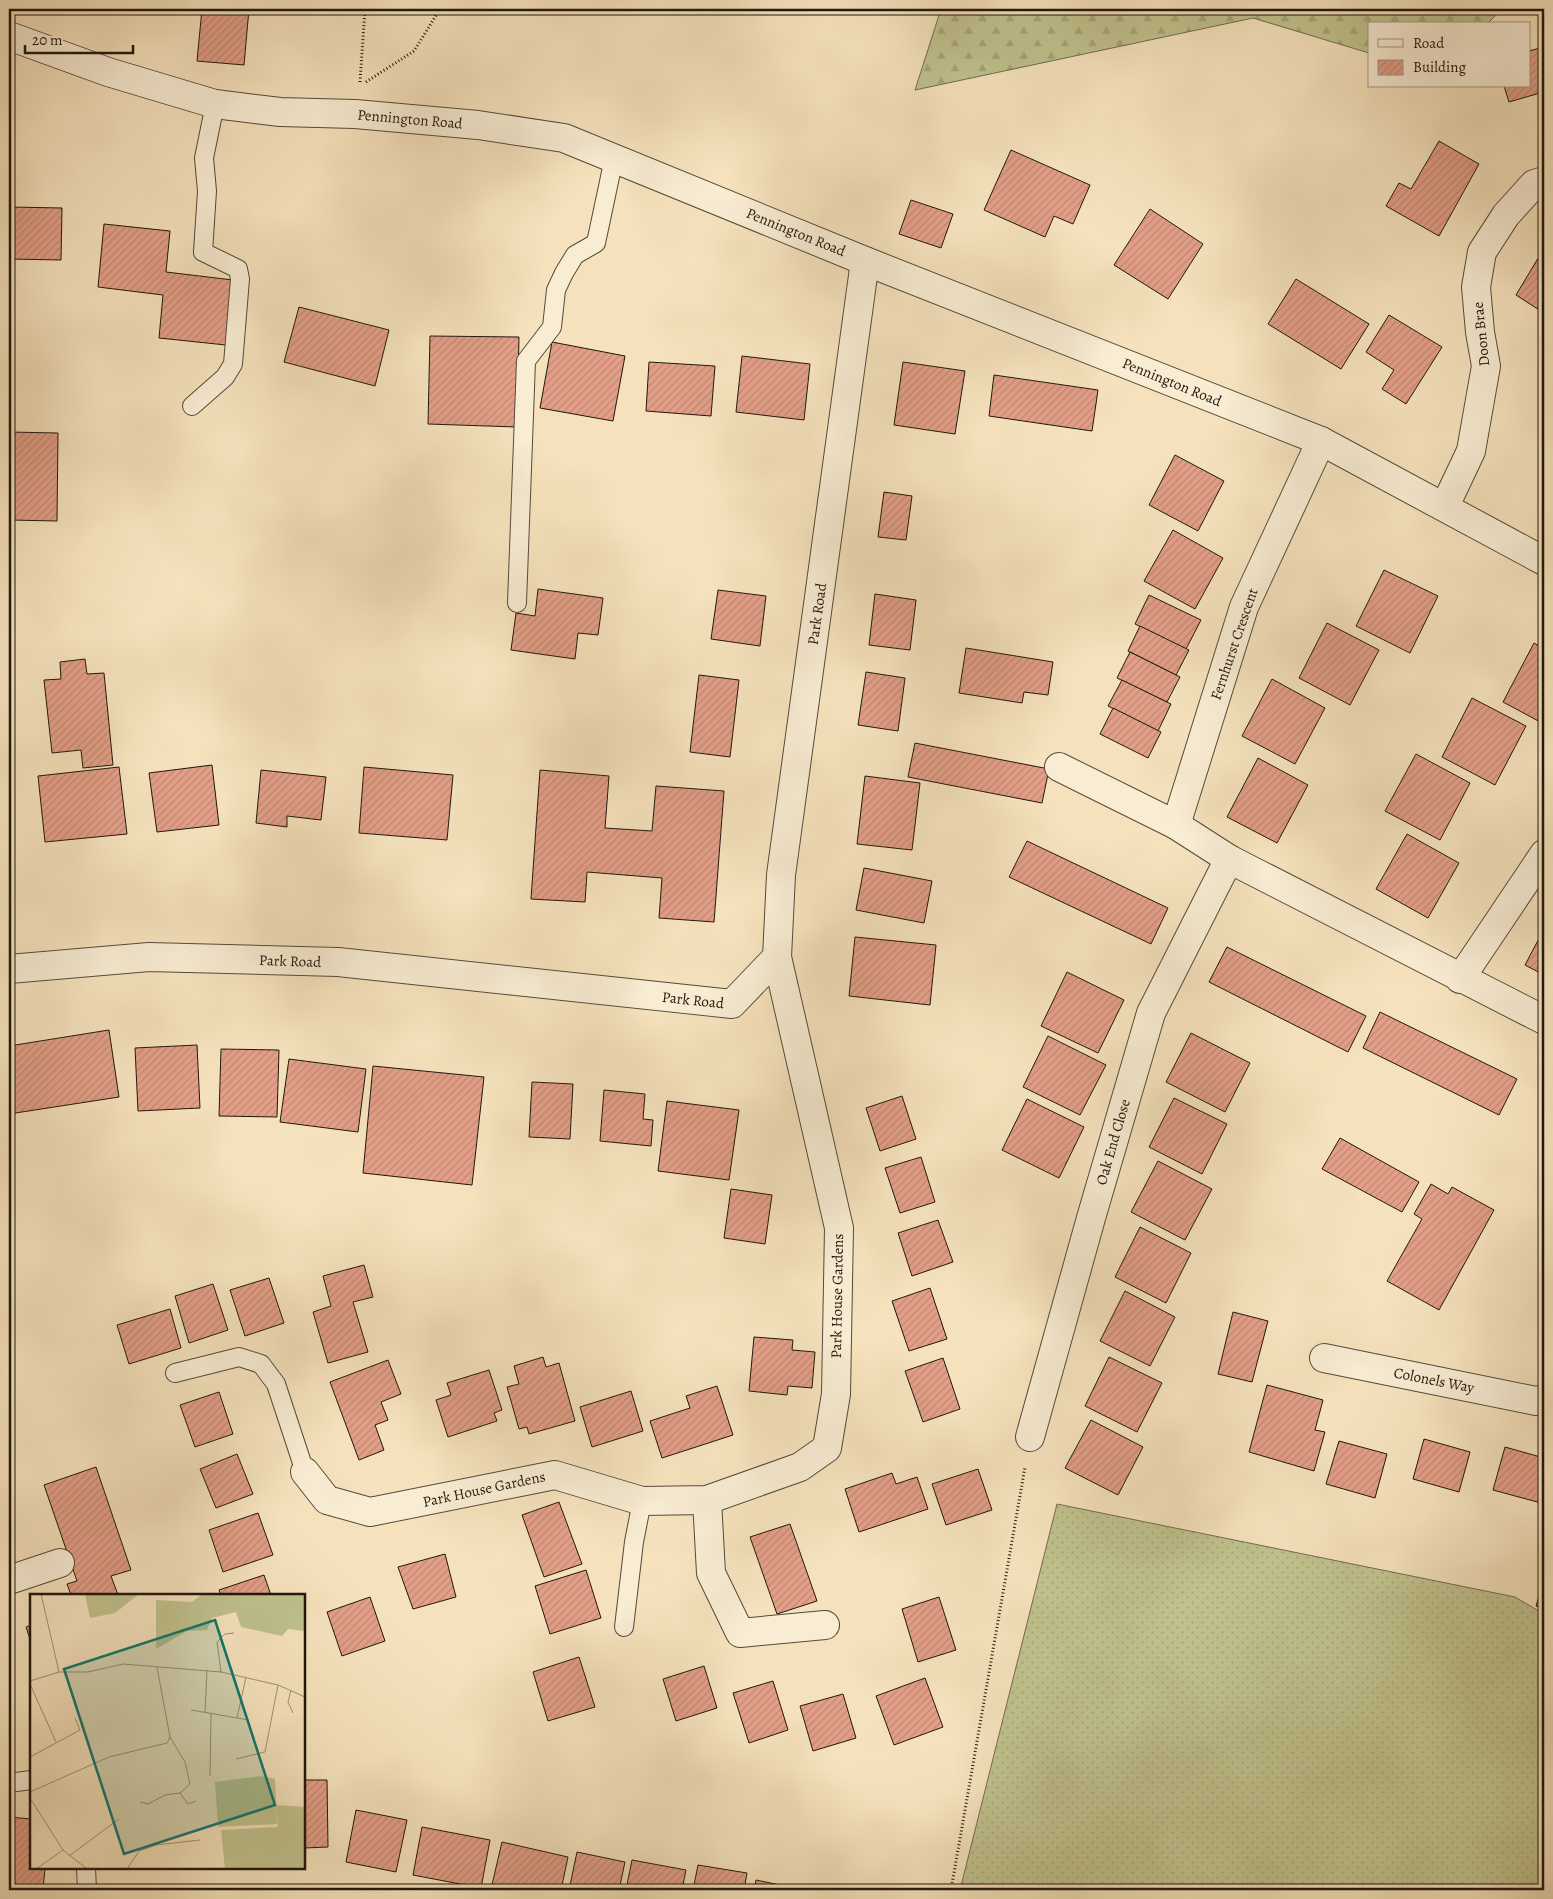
<svg xmlns="http://www.w3.org/2000/svg" width="1553" height="1899" font-family="Alegreya,serif">
<defs>
<pattern id="forest-firs" width="22" height="20" patternUnits="userSpaceOnUse" patternTransform="scale(1.25)"><rect width="22" height="20" fill="#c0c28e"/><path d="M5 1l3.5 6h-7zM16 11l3.5 6h-7z" fill="#a5a679"/></pattern>
<pattern id="garden-dots" width="8" height="8" patternUnits="userSpaceOnUse" patternTransform="scale(1.25)"><rect width="8" height="8" fill="#c0c28e"/><path d="M2 2h.1M6 6h.1" fill="none" stroke="#a5a679" stroke-width="1.8" stroke-linecap="round"/></pattern>
<pattern id="building-hatch" width="6" height="6" patternUnits="userSpaceOnUse" patternTransform="scale(1.25)"><rect width="6" height="6" fill="#e39f87"/><path d="M-1 1l2-2M0 6l6-6M5 7l2-2" fill="none" stroke="#c28873"/></pattern>
</defs>
<rect width="100%" height="100%" fill="#f5e2bc"/>
<filter id="stains"><feTurbulence type="fractalNoise" baseFrequency=".004" numOctaves="4"/><feColorMatrix values="0 0 0 0 .2 0 0 0 0 .09 0 0 0 0 .02 0 0 0 .5 -.17"/></filter>
<radialGradient id="worn" r=".72"><stop offset=".6" stop-color="#630" stop-opacity="0"/><stop offset="1" stop-color="#630" stop-opacity=".3"/></radialGradient>
<path fill="url(#forest-firs)" stroke="#706c4e" d="M 941,9 L 1502,9 L 1487,24 L 1369,24 L 1369,53 L 1253,18 L 915,90 Z"/>
<path fill="url(#garden-dots)" stroke="#706c4e" d="M 1057,1504 L 1515,1597 L 1544,1614 L 1544,1890 L 960,1890 Z"/>
<g fill="url(#building-hatch)" stroke="#20170d">
<path d="M 202,9 L 249,9 L 244,65 L 197,61 Z"/>
<path d="M 1544,47 L 1544,107 L 1540,93 L 1509,102 L 1504,86 L 1529,86 L 1529,51 Z"/>
<path d="M 1439,141 L 1479,164 L 1439,236 L 1386,206 L 1399,183 L 1411,189 Z"/>
<path d="M 1011,150 L 1090,185 L 1073,224 L 1054,216 L 1045,237 L 984,210 Z"/>
<path d="M 911,200 L 953,214 L 941,248 L 899,234 Z"/>
<path d="M 9,207 L 62,208 L 61,260 L 9,259 Z"/>
<path d="M 1150,209 L 1203,244 L 1168,299 L 1114,265 Z"/>
<path d="M 104,224 L 170,231 L 166,272 L 233,280 L 226,345 L 159,338 L 163,295 L 98,287 Z"/>
<path d="M 1543,250 L 1544,251 L 1544,313 L 1516,295 Z"/>
<path d="M 1296,279 L 1369,324 L 1341,369 L 1268,324 Z"/>
<path d="M 299,307 L 389,330 L 375,386 L 284,362 Z"/>
<path d="M 1389,315 L 1442,347 L 1406,404 L 1382,389 L 1394,370 L 1366,352 Z"/>
<path d="M 430,336 L 519,337 L 517,427 L 428,424 Z"/>
<path d="M 552,342 L 625,356 L 613,421 L 540,408 Z"/>
<path d="M 742,356 L 810,364 L 804,420 L 736,412 Z"/>
<path d="M 649,362 L 715,366 L 711,416 L 646,411 Z"/>
<path d="M 903,362 L 965,371 L 955,434 L 894,425 Z"/>
<path d="M 994,375 L 1098,390 L 1092,431 L 989,416 Z"/>
<path d="M 9,432 L 58,433 L 57,521 L 9,520 Z"/>
<path d="M 1175,455 L 1224,481 L 1198,531 L 1149,505 Z"/>
<path d="M 884,492 L 912,496 L 906,540 L 878,537 Z"/>
<path d="M 1173,530 L 1223,558 L 1195,609 L 1144,581 Z"/>
<path d="M 1384,570 L 1438,596 L 1410,653 L 1356,626 Z"/>
<path d="M 538,589 L 603,598 L 598,635 L 578,633 L 575,659 L 511,650 L 516,613 L 535,616 Z"/>
<path d="M 718,590 L 766,596 L 760,646 L 711,639 Z"/>
<path d="M 875,594 L 916,600 L 910,650 L 869,645 Z"/>
<path d="M 1149,595 L 1201,620 L 1186,649 L 1135,624 Z"/>
<path d="M 1327,623 L 1379,650 L 1350,705 L 1299,678 Z"/>
<path d="M 1140,626 L 1189,650 L 1176,675 L 1128,651 Z"/>
<path d="M 1534,643 L 1544,649 L 1544,724 L 1503,702 Z"/>
<path d="M 966,648 L 1053,662 L 1048,695 L 1024,692 L 1022,703 L 959,693 Z"/>
<path d="M 1130,652 L 1180,677 L 1167,702 L 1117,678 Z"/>
<path d="M 85,659 L 87,674 L 104,673 L 113,765 L 83,768 L 81,750 L 52,753 L 44,680 L 61,679 L 60,662 Z"/>
<path d="M 866,672 L 905,678 L 898,731 L 858,725 Z"/>
<path d="M 699,675 L 739,680 L 730,757 L 690,752 Z"/>
<path d="M 1272,679 L 1325,708 L 1295,764 L 1242,736 Z"/>
<path d="M 1122,680 L 1171,704 L 1158,731 L 1108,706 Z"/>
<path d="M 1472,698 L 1526,726 L 1495,785 L 1442,757 Z"/>
<path d="M 1113,708 L 1161,732 L 1148,758 L 1100,734 Z"/>
<path d="M 915,743 L 1049,769 L 1042,803 L 908,777 Z"/>
<path d="M 1416,754 L 1470,783 L 1440,840 L 1385,811 Z"/>
<path d="M 1258,758 L 1308,785 L 1277,843 L 1227,817 Z"/>
<path d="M 212,765 L 219,825 L 157,832 L 149,773 Z"/>
<path d="M 119,767 L 127,834 L 45,842 L 38,776 Z"/>
<path d="M 364,767 L 453,775 L 447,840 L 359,833 Z"/>
<path d="M 261,770 L 326,777 L 321,820 L 287,816 L 287,827 L 256,823 Z"/>
<path d="M 540,770 L 609,776 L 605,828 L 652,831 L 656,786 L 724,791 L 714,922 L 659,918 L 662,878 L 587,872 L 585,902 L 531,899 Z"/>
<path d="M 865,776 L 920,783 L 912,850 L 857,844 Z"/>
<path d="M 1407,834 L 1459,863 L 1428,918 L 1376,889 Z"/>
<path d="M 1027,841 L 1168,908 L 1151,944 L 1009,877 Z"/>
<path d="M 864,868 L 932,881 L 924,923 L 856,910 Z"/>
<path d="M 1544,929 L 1544,975 L 1525,965 Z"/>
<path d="M 855,937 L 936,945 L 930,1005 L 849,996 Z"/>
<path d="M 1227,947 L 1366,1016 L 1348,1052 L 1209,982 Z"/>
<path d="M 1067,972 L 1124,1000 L 1098,1053 L 1041,1026 Z"/>
<path d="M 1380,1012 L 1517,1079 L 1499,1115 L 1363,1048 Z"/>
<path d="M 109,1030 L 119,1097 L 9,1114 L 9,1046 Z"/>
<path d="M 1191,1033 L 1250,1063 L 1225,1112 L 1166,1082 Z"/>
<path d="M 1048,1036 L 1106,1065 L 1080,1115 L 1023,1087 Z"/>
<path d="M 197,1045 L 200,1108 L 138,1111 L 135,1048 Z"/>
<path d="M 221,1049 L 279,1050 L 277,1117 L 219,1116 Z"/>
<path d="M 289,1059 L 366,1069 L 358,1132 L 280,1122 Z"/>
<path d="M 373,1066 L 484,1077 L 472,1185 L 363,1173 Z"/>
<path d="M 532,1082 L 573,1084 L 570,1139 L 529,1137 Z"/>
<path d="M 604,1090 L 645,1094 L 643,1119 L 653,1120 L 651,1146 L 600,1141 Z"/>
<path d="M 902,1096 L 916,1139 L 880,1151 L 866,1108 Z"/>
<path d="M 1174,1098 L 1227,1124 L 1202,1174 L 1149,1147 Z"/>
<path d="M 1027,1099 L 1084,1127 L 1059,1178 L 1002,1150 Z"/>
<path d="M 667,1101 L 739,1110 L 729,1180 L 658,1171 Z"/>
<path d="M 1340,1138 L 1419,1182 L 1402,1212 L 1322,1169 Z"/>
<path d="M 921,1157 L 935,1202 L 900,1213 L 885,1168 Z"/>
<path d="M 1158,1161 L 1212,1189 L 1185,1240 L 1131,1212 Z"/>
<path d="M 1431,1184 L 1448,1194 L 1452,1187 L 1494,1210 L 1439,1310 L 1387,1281 L 1422,1219 L 1414,1214 Z"/>
<path d="M 731,1189 L 772,1195 L 765,1244 L 724,1238 Z"/>
<path d="M 938,1220 L 953,1262 L 912,1276 L 898,1233 Z"/>
<path d="M 1140,1227 L 1191,1253 L 1166,1303 L 1115,1277 Z"/>
<path d="M 364,1265 L 373,1297 L 353,1302 L 368,1352 L 328,1363 L 313,1312 L 331,1306 L 323,1276 Z"/>
<path d="M 269,1278 L 284,1323 L 245,1336 L 230,1290 Z"/>
<path d="M 213,1284 L 228,1330 L 189,1343 L 175,1296 Z"/>
<path d="M 930,1288 L 947,1339 L 909,1351 L 892,1301 Z"/>
<path d="M 1125,1291 L 1175,1317 L 1150,1366 L 1100,1341 Z"/>
<path d="M 170,1309 L 181,1348 L 129,1364 L 117,1325 Z"/>
<path d="M 1544,1310 L 1544,1325 L 1539,1323 Z"/>
<path d="M 1233,1312 L 1268,1321 L 1252,1382 L 1218,1374 Z"/>
<path d="M 754,1337 L 793,1340 L 792,1350 L 815,1352 L 812,1388 L 788,1386 L 787,1395 L 749,1391 Z"/>
<path d="M 543,1357 L 546,1367 L 559,1363 L 575,1421 L 529,1434 L 527,1427 L 519,1429 L 507,1387 L 519,1384 L 514,1366 Z"/>
<path d="M 1109,1357 L 1162,1383 L 1137,1432 L 1085,1406 Z"/>
<path d="M 943,1358 L 960,1409 L 923,1422 L 905,1371 Z"/>
<path d="M 388,1360 L 401,1394 L 381,1402 L 388,1420 L 375,1425 L 384,1450 L 359,1460 L 330,1382 Z"/>
<path d="M 489,1370 L 502,1410 L 494,1413 L 497,1421 L 448,1437 L 436,1400 L 451,1395 L 447,1383 Z"/>
<path d="M 1267,1385 L 1323,1400 L 1315,1430 L 1325,1432 L 1314,1471 L 1249,1452 Z"/>
<path d="M 717,1386 L 733,1435 L 662,1458 L 650,1421 L 690,1408 L 686,1396 Z"/>
<path d="M 631,1391 L 643,1431 L 592,1447 L 580,1407 Z"/>
<path d="M 219,1392 L 233,1434 L 195,1447 L 180,1405 Z"/>
<path d="M 1091,1420 L 1143,1447 L 1118,1495 L 1065,1468 Z"/>
<path d="M 1424,1439 L 1470,1452 L 1459,1492 L 1413,1479 Z"/>
<path d="M 1339,1441 L 1387,1454 L 1375,1498 L 1326,1484 Z"/>
<path d="M 1505,1447 L 1544,1458 L 1544,1492 L 1541,1503 L 1493,1490 Z"/>
<path d="M 237,1454 L 253,1494 L 216,1508 L 200,1469 Z"/>
<path d="M 96,1467 L 131,1570 L 111,1576 L 118,1595 L 71,1595 L 67,1584 L 77,1581 L 44,1485 Z"/>
<path d="M 978,1469 L 992,1510 L 946,1525 L 932,1484 Z"/>
<path d="M 892,1473 L 896,1484 L 917,1477 L 928,1509 L 859,1532 L 845,1489 Z"/>
<path d="M 559,1502 L 582,1564 L 544,1577 L 522,1515 Z"/>
<path d="M 258,1513 L 273,1555 L 223,1572 L 209,1530 Z"/>
<path d="M 790,1524 L 817,1601 L 777,1614 L 750,1537 Z"/>
<path d="M 445,1554 L 456,1597 L 413,1609 L 398,1567 Z"/>
<path d="M 586,1570 L 601,1618 L 550,1634 L 535,1586 Z"/>
<path d="M 264,1575 L 271,1595 L 221,1595 L 219,1590 Z"/>
<path d="M 1544,1580 L 1544,1608 L 1536,1606 Z"/>
<path d="M 370,1597 L 385,1641 L 342,1656 L 327,1612 Z"/>
<path d="M 939,1597 L 956,1650 L 918,1662 L 902,1609 Z"/>
<path d="M 31,1625 L 31,1642 L 26,1627 Z"/>
<path d="M 579,1657 L 595,1707 L 548,1721 L 533,1672 Z"/>
<path d="M 704,1666 L 717,1708 L 676,1721 L 663,1679 Z"/>
<path d="M 925,1678 L 943,1727 L 894,1745 L 876,1696 Z"/>
<path d="M 773,1681 L 788,1730 L 749,1743 L 733,1693 Z"/>
<path d="M 843,1694 L 856,1738 L 813,1751 L 800,1706 Z"/>
<path d="M 304,1780 L 327,1780 L 328,1847 L 304,1848 Z"/>
<path d="M 356,1810 L 407,1820 L 396,1872 L 346,1862 Z"/>
<path d="M 9,1817 L 31,1819 L 31,1868 L 45,1868 L 43,1890 L 9,1890 Z"/>
<path d="M 422,1827 L 490,1840 L 481,1888 L 413,1875 Z"/>
<path d="M 502,1842 L 568,1857 L 561,1890 L 491,1889 Z"/>
<path d="M 577,1852 L 625,1862 L 619,1890 L 569,1890 Z"/>
<path d="M 632,1860 L 686,1870 L 682,1890 L 626,1890 Z"/>
<path d="M 698,1865 L 747,1873 L 744,1890 L 693,1890 Z"/>
<path d="M 756,1880 L 804,1890 L 754,1890 Z"/>
</g>
<g fill="none" stroke-linecap="round" stroke-linejoin="round">
<defs>
<g id="lane">
<path d="M 192,406 L 225,377 L 233,364 L 240,279 L 238,269 L 203,252 L 207,191 L 204,158 L 215,104"/>
<path d="M 517,603 L 526,361 L 552,327 L 556,290 L 564,273 L 575,255 L 596,243 L 614,158"/>
<path d="M 175,1373 L 239,1357 L 261,1364 L 276,1384 L 305,1472"/>
<path d="M 624,1627 L 634,1542 L 642,1501"/>
<path d="M 9,1783 L 31,1780"/>
<path d="M 86,1868 L 87,1890"/>
</g>
<g id="street">
<path d="M 9,36 L 108,72 L 215,104 L 280,112 L 355,114 L 478,125 L 564,138 L 865,261 L 1321,441 L 1544,561"/>
<path d="M 1445,506 L 1471,451 L 1486,366 L 1480,332 L 1476,287 L 1482,252 L 1506,215 L 1534,184 L 1544,181"/>
<path d="M 1059,767 L 1176,825 L 1229,859 L 1544,1020"/>
<path d="M 1176,825 L 1244,607 L 1321,441"/>
<path d="M 9,969 L 149,957 L 338,962 L 732,1004 L 777,957 L 781,875 L 865,261"/>
<path d="M 1460,979 L 1544,854"/>
<path d="M 1324,1358 L 1536,1401 L 1544,1399"/>
<path d="M 1030,1437 L 1091,1218 L 1151,1013 L 1229,859"/>
<path d="M 305,1472 L 327,1500 L 370,1512 L 555,1475 L 642,1501 L 707,1500 L 800,1467 L 827,1448 L 836,1394 L 839,1228 L 777,957"/>
<path d="M 707,1500 L 711,1573 L 740,1633 L 825,1625"/>
<path d="M 9,1580 L 60,1563"/>
</g>
</defs>
<use href="#lane" stroke="#554a39" stroke-width="20"/>
<use href="#street" stroke="#554a39" stroke-width="30"/>
<g stroke="#20170d" stroke-width="3" stroke-dasharray="1 2.5" stroke-linecap="butt">
<path d="M 360,82 L 365,9"/>
<path d="M 366,82 L 414,51 L 440,9"/>
<path d="M 951,1890 L 1025,1467"/>
</g>
<use href="#lane" stroke="#f8ecd3" stroke-width="18"/>
<use href="#street" stroke="#f8ecd3" stroke-width="28"/>
</g>
<g text-anchor="middle" dominant-baseline="central" stroke-width="4" stroke-linejoin="round" paint-order="stroke">
<g font-size="15" fill="#20170d" stroke="#f8ecd3">
<text transform="translate(410 119) rotate(5)">Pennington Road</text>
<text transform="translate(796 232) rotate(22)">Pennington Road</text>
<text transform="translate(1481 334) rotate(-96)">Doon Brae</text>
<text transform="translate(1172 382) rotate(22)">Pennington Road</text>
<text transform="translate(817 614) rotate(-82)">Park Road</text>
<text transform="translate(1234 644) rotate(-71)">Fernhurst Crescent</text>
<text transform="translate(290 961) rotate(2)">Park Road</text>
<text transform="translate(693 1000) rotate(6)">Park Road</text>
<text transform="translate(1113 1142) rotate(-74)">Oak End Close</text>
<text transform="translate(837 1296) rotate(-89)">Park House Gardens</text>
<text transform="translate(1434 1380) rotate(11)">Colonels Way</text>
<text transform="translate(484 1489) rotate(-12)">Park House Gardens</text>
</g>
</g>
<g transform="translate(30 1594)">
<rect width="275" height="275" fill="#f5e2bc"/>
<path d="M 55,0 L 109,0 L 85,19 L 60,24 ZM 172,0 L 275,0 L 275,37 L 258,35 L 252,42 L 211,33 L 206,18 L 182,24 L 177,36 L 157,37 L 126,55 L 126,6 L 162,8 Z" fill="#c0c28e"/>
<path d="M 246,211 L 275,213 L 275,275 L 195,275 L 191,236 L 248,233 Z" fill="#c0c28e"/>
<path d="M 232,182 L 245,185 L 247,230 L 188,233 L 185,188 Z" fill="#c0c28e"/>
<path fill="none" stroke="#a09176" stroke-width="1" d="M 11,0 L 29,78M 191,78 L 187,48 L 195,40 L 204,39M 0,87 L 29,78 L 58,78 L 93,70 L 191,78 L 248,91 L 275,103M 0,90 L 26,148M 261,96 L 258,108 L 263,119M 161,116 L 219,126M 175,118 L 177,76M 207,124 L 216,83M 0,163 L 50,136 L 45,124M 206,165 L 235,158 L 248,91M 180,182 L 181,120M 0,198 L 79,163 L 137,149 L 140,143 L 127,73M 150,199 L 158,210 L 166,207M 0,204 L 33,256 L 57,275M 110,208 L 118,210 L 135,201 L 150,199 L 160,190 L 155,168 L 140,143M 39,262 L 89,225M 6,275 L 33,256M 97,275 L 109,257 L 126,251 L 170,246"/>
<path fill="#0f766e" fill-opacity="0.15" stroke="#0f766e" stroke-width="2.5" d="M 185,26 L 245,211 L 94,260 L 34,75 Z"/>
<rect width="275" height="275" fill="none" stroke="#20170d" stroke-width="2.5"/>
</g>
<rect width="1553" height="1899" fill="none" stroke="#f5e2bc" stroke-width="30"/>
<rect x="10" y="10" width="1533" height="1879" fill="none" stroke="#20170d" stroke-width="2.5"/>
<rect x="15" y="15" width="1523" height="1869" fill="none" stroke="#20170d"/>
<rect x="1368" y="22" width="162" height="65" fill="#f8ecd3" stroke="#a29784"/>
<rect x="1378" y="39" width="25" height="8" fill="#f8ecd3" stroke="#a29784"/>
<text x="1413" y="48" font-size="15" fill="#20170d">Road</text>
<rect x="1378" y="60" width="25" height="15" fill="url(#building-hatch)" stroke="#a29784"/>
<text x="1413" y="72" font-size="15" fill="#20170d">Building</text>
<path d="M25 45v8h108v-8" fill="none" stroke="#20170d" stroke-width="2.5"/>
<text x="32" y="45" font-size="15" fill="#20170d" stroke="#f8ecd3" stroke-width="4" paint-order="stroke">20 m</text>
<rect width="100%" height="100%" filter="url(#stains)"/>
<rect width="100%" height="100%" fill="url(#worn)"/>
</svg>
